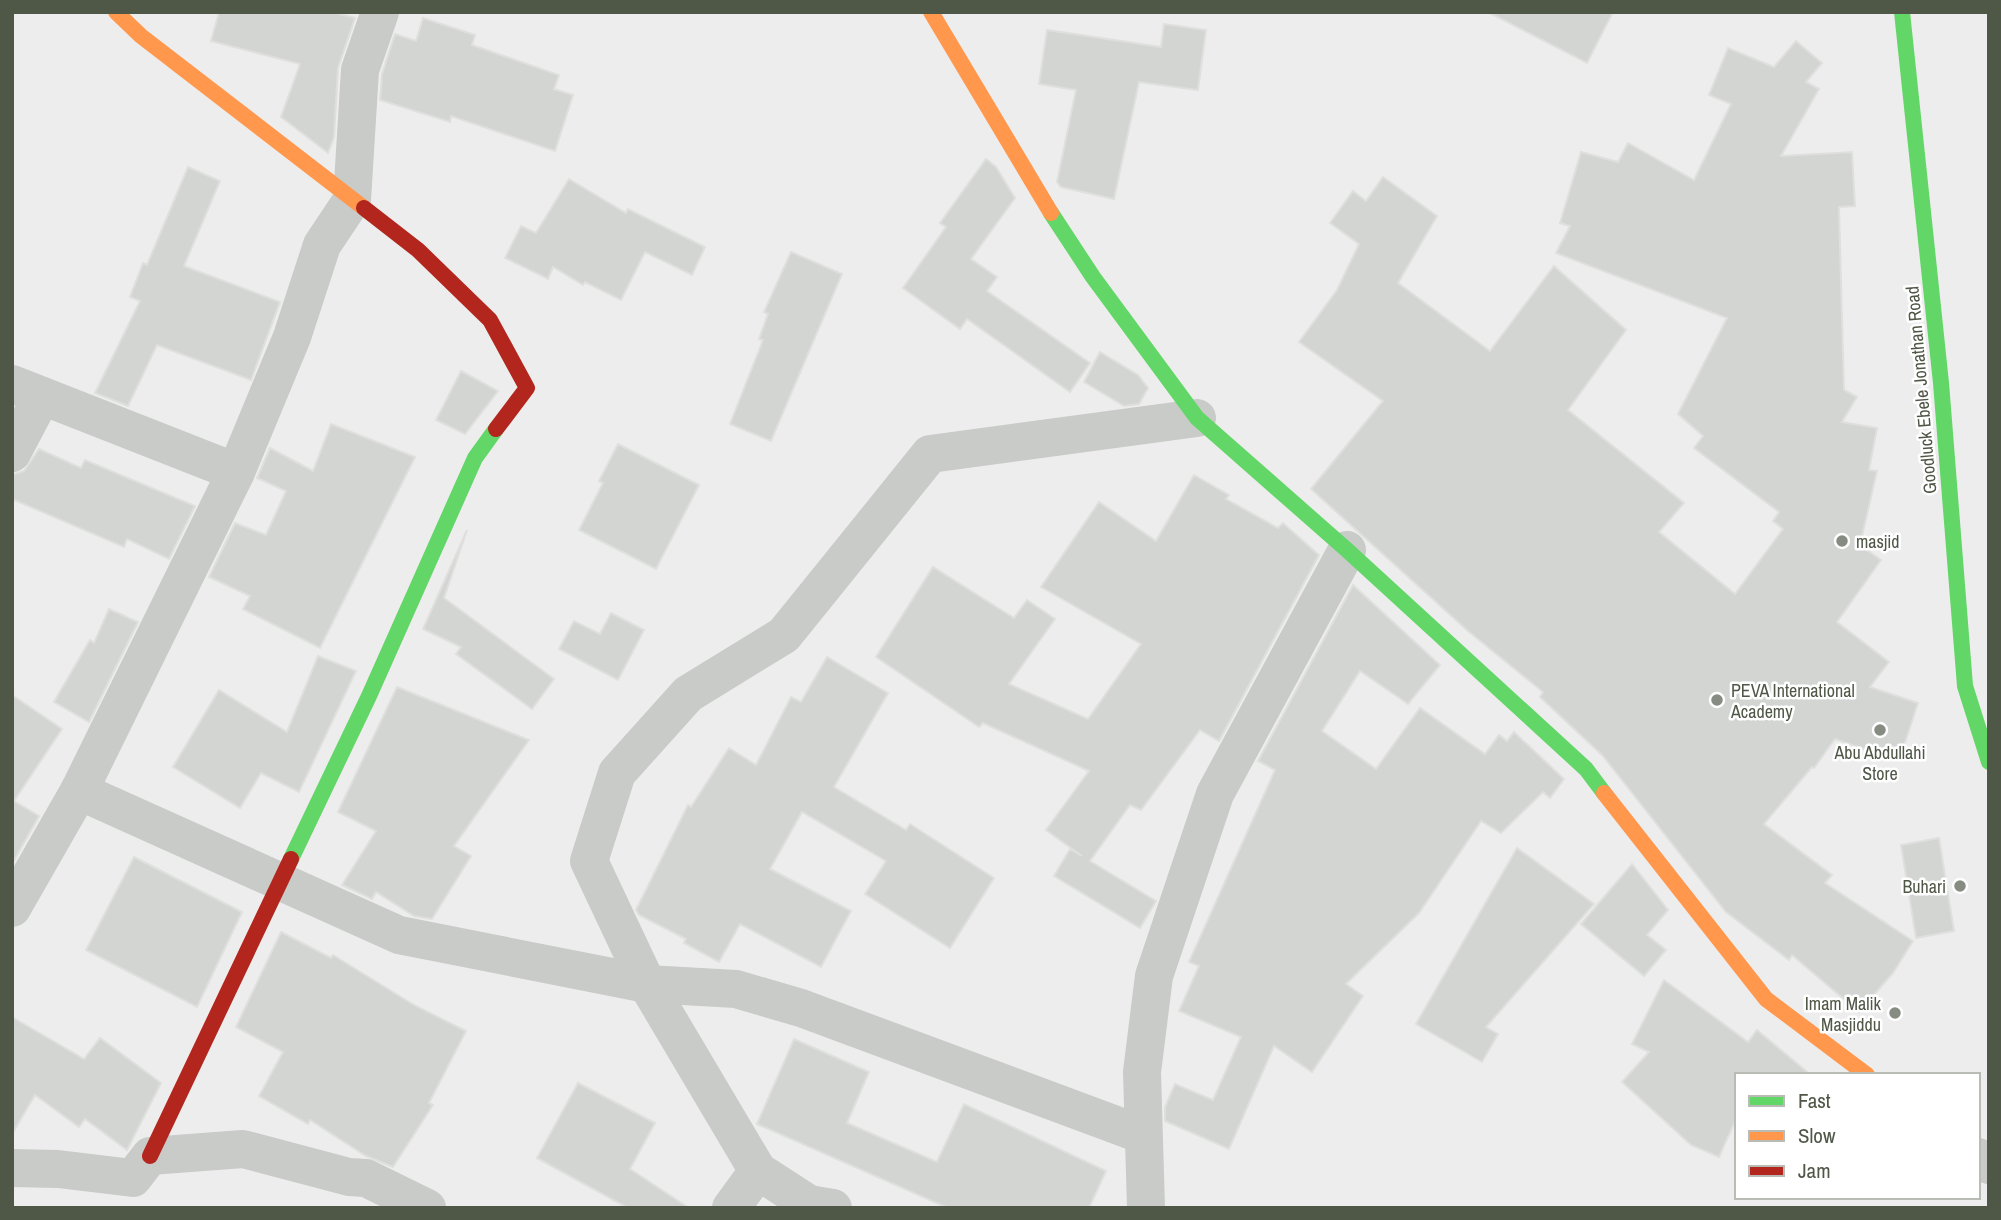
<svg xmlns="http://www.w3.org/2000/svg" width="2001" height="1220" font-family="'Archivo Narrow',sans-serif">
<rect width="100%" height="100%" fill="#ededed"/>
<g fill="#d3d5d3" stroke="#dfe0de" stroke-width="2">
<path d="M 219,12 L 333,12 L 355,18 L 338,68 L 334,137 L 328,153 L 281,117 L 300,64 L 211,41 Z"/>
<path d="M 1488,12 L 1613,12 L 1587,63 Z"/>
<path d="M 423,18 L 475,35 L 472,45 L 559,75 L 554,89 L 573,95 L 555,151 L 451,116 L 450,122 L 380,100 L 382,74 L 395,34 L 416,41 Z"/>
<path d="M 1164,24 L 1206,30 L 1198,90 L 1139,82 L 1114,199 L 1061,187 L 1057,182 L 1076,90 L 1039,84 L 1047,30 L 1161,47 Z"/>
<path d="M 1796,41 L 1822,63 L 1806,82 L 1819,89 L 1781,156 L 1852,152 L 1855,206 L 1839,207 L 1844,390 L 1857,397 L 1842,422 L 1877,428 L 1869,470 L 1877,471 L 1860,545 L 1881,560 L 1837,622 L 1889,662 L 1870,687 L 1918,703 L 1899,761 L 1835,739 L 1814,768 L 1812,767 L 1764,824 L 1832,875 L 1825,883 L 1913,941 L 1893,973 L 1859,1012 L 1792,955 L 1789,960 L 1726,912 L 1603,756 L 1540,697 L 1543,692 L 1468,631 L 1311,489 L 1383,401 L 1299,342 L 1337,290 L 1359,244 L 1330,223 L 1353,191 L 1366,201 L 1383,177 L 1437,216 L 1398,283 L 1490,351 L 1554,266 L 1626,330 L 1568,410 L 1684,503 L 1659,532 L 1735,594 L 1783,529 L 1773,521 L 1779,512 L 1694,448 L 1703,436 L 1678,414 L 1727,318 L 1556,253 L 1570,226 L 1560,223 L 1581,152 L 1618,162 L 1628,143 L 1694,180 L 1731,104 L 1709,95 L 1728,48 L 1774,67 Z"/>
<path d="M 986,159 L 996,167 L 1015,198 L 971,259 L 997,277 L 987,291 L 1090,363 L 1070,392 L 967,319 L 960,329 L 903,288 L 946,227 L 940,223 Z"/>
<path d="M 188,167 L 220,181 L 184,266 L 280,302 L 251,380 L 157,345 L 128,406 L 95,393 L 140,301 L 130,297 L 143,263 L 147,265 Z"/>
<path d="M 569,179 L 626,213 L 628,209 L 705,247 L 692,275 L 645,252 L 621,300 L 585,282 L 583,285 L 553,267 L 548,279 L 505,258 L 521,226 L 536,233 Z"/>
<path d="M 791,252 L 842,274 L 771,441 L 730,424 L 763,340 L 759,339 L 768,314 L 764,312 Z"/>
<path d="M 1100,352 L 1138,375 L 1148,388 L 1139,404 L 1124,406 L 1084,382 Z"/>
<path d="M 461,371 L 498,391 L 465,434 L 436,420 Z"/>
<path d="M 331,424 L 415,457 L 320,648 L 243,609 L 250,596 L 209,577 L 235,523 L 266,535 L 286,491 L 257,478 L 270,448 L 313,471 Z"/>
<path d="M 618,444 L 699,485 L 656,569 L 579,530 L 603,483 L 599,481 Z"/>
<path d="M 39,449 L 81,468 L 85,460 L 195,506 L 169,559 L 127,539 L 124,547 L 12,499 L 12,475 L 24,471 Z"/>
<path d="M 1194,475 L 1229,495 L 1226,499 L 1278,528 L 1283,523 L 1319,555 L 1219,741 L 1200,730 L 1141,810 L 1130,805 L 1090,861 L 1156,901 L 1140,928 L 1054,876 L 1070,849 L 1082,856 L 1046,830 L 1089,771 L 983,723 L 979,727 L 876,657 L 933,567 L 1014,618 L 1027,600 L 1055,619 L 1009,684 L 1088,719 L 1141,644 L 1041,587 L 1099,502 L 1156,541 Z"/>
<path d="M 467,530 L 444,598 L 554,679 L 532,709 L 456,654 L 461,647 L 423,629 Z"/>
<path d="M 1353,585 L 1440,665 L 1408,704 L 1360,671 L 1322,731 L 1376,769 L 1420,708 L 1485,754 L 1499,735 L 1507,741 L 1514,732 L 1564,779 L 1550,798 L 1543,792 L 1501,833 L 1481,821 L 1419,913 L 1346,984 L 1363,996 L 1312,1072 L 1274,1046 L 1229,1149 L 1165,1121 L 1165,1107 L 1175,1084 L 1213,1100 L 1241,1037 L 1179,1011 L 1199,966 L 1189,962 L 1275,770 L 1258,761 Z"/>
<path d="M 109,609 L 138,622 L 89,722 L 54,702 L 90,640 L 94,643 Z"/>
<path d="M 611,613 L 644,630 L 618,680 L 559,649 L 574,621 L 600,634 Z"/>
<path d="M 318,656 L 356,671 L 299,792 L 261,773 L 240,808 L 173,767 L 219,690 L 287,732 Z"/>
<path d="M 827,657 L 888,693 L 834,787 L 906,830 L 910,824 L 994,878 L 950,948 L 865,894 L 886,861 L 802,812 L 770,869 L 851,911 L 821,967 L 740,924 L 719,962 L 684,943 L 686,939 L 639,915 L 636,910 L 688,805 L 691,807 L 729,748 L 756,765 L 791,697 L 801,702 Z"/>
<path d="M 397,687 L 529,740 L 454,846 L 471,856 L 432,919 L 414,916 L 376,892 L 372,899 L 342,885 L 376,831 L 338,812 Z"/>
<path d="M 12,695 L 62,729 L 14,801 L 39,816 L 12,864 Z"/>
<path d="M 1939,838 L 1954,931 L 1916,938 L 1901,845 Z"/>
<path d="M 1517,848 L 1594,904 L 1486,1027 L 1498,1034 L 1482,1062 L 1416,1024 Z"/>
<path d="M 134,857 L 242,912 L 197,1007 L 86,950 Z"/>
<path d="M 1632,864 L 1668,910 L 1647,935 L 1666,950 L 1644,976 L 1581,924 Z"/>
<path d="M 281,932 L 331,958 L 333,955 L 414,1005 L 466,1031 L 429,1103 L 433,1105 L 393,1167 L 366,1156 L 310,1120 L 308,1124 L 259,1096 L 283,1052 L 236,1027 Z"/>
<path d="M 1664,980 L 1748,1042 L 1757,1030 L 1811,1075 L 1737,1075 L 1737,1117 L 1719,1157 L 1691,1145 L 1622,1082 L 1649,1052 L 1632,1044 Z"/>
<path d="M 12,1017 L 84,1059 L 100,1038 L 161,1083 L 127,1150 L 85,1119 L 79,1127 L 35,1095 L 12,1134 Z"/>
<path d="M 794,1039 L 869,1072 L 847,1123 L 937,1162 L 964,1104 L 1106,1171 L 1089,1208 L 948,1208 L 757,1124 Z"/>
<path d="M 578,1083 L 655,1123 L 630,1169 L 689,1208 L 628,1208 L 537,1158 Z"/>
</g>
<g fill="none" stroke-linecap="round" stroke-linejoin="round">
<g stroke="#c9cbc8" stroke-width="38">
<path d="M 12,384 L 236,472"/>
<path d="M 12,453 L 42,396"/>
<path d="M 79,791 L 399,935 L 647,984 L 736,989 L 801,1008 L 1143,1135"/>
<path d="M 12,908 L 79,791 L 236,472 L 292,337 L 322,245 L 352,200 L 360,70 L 380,12"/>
<path d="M 1978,1157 L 1989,1165"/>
<path d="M 12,1168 L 58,1169 L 133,1178 L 150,1156 L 243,1149 L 349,1177 L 366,1178 L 427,1208"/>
<path d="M 731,1208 L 758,1171"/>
<path d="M 833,1208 L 809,1204 L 758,1171 L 647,984 L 589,861 L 617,773 L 688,694 L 784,635 L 930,454 L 1197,418"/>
<path d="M 1146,1208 L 1142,1072 L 1154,976 L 1215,794 L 1347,550"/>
</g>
<g stroke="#63d668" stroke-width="16">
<path d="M 1902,12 L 1941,383 L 1965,686 L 1989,762"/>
<path d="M 1051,213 L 1093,277 L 1197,418 L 1347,550 L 1586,769 L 1604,793"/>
<path d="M 291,859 L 369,696 L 475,458 L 496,429"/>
</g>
<g stroke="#ff974d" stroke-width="16">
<path d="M 116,12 L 141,36 L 364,208"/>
<path d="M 931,12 L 1051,213"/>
<path d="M 1604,793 L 1766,999 L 1867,1075"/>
</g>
<g stroke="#b3261e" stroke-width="16">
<path d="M 364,208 L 418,250 L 490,320 L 527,388 L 496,429"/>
<path d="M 150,1156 L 291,859"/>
</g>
</g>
<g fill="#868c81" stroke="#fff" stroke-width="2.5">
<circle cx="1842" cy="541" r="7"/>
<circle cx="1717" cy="700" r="7"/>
<circle cx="1880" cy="730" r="7"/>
<circle cx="1960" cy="886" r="7"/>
<circle cx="1895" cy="1013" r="7"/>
</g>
<g text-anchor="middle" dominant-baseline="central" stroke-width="5" stroke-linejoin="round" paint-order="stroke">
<g font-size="18" fill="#4f5747" stroke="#fff">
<text transform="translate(1921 390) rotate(-95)">Goodluck Ebele Jonathan Road</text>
</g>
<g font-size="18" fill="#4f5747" stroke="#fff" text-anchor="start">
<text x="1856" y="541">masjid</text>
<text x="1731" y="690">PEVA International<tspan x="1731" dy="21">Academy</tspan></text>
<text x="1880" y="752" text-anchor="middle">Abu Abdullahi<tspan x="1880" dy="21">Store</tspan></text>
<text x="1946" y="886" text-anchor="end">Buhari</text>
<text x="1881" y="1003" text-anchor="end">Imam Malik<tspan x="1881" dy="21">Masjiddu</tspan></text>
</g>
</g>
<rect width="2001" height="1220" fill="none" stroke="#4f5747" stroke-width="28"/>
<rect x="1735" y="1073" width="245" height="126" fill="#ffffff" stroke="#b9bcb5" stroke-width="2"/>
<rect x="1749" y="1096" width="35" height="10" fill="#63d668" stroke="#b9bcb5" stroke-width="2"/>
<text x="1798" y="1108" font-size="21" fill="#4f5747">Fast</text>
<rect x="1749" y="1131" width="35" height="10" fill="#ff974d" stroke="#b9bcb5" stroke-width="2"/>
<text x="1798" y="1143" font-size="21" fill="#4f5747">Slow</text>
<rect x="1749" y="1166" width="35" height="10" fill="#b3261e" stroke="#b9bcb5" stroke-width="2"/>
<text x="1798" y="1178" font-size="21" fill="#4f5747">Jam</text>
</svg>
